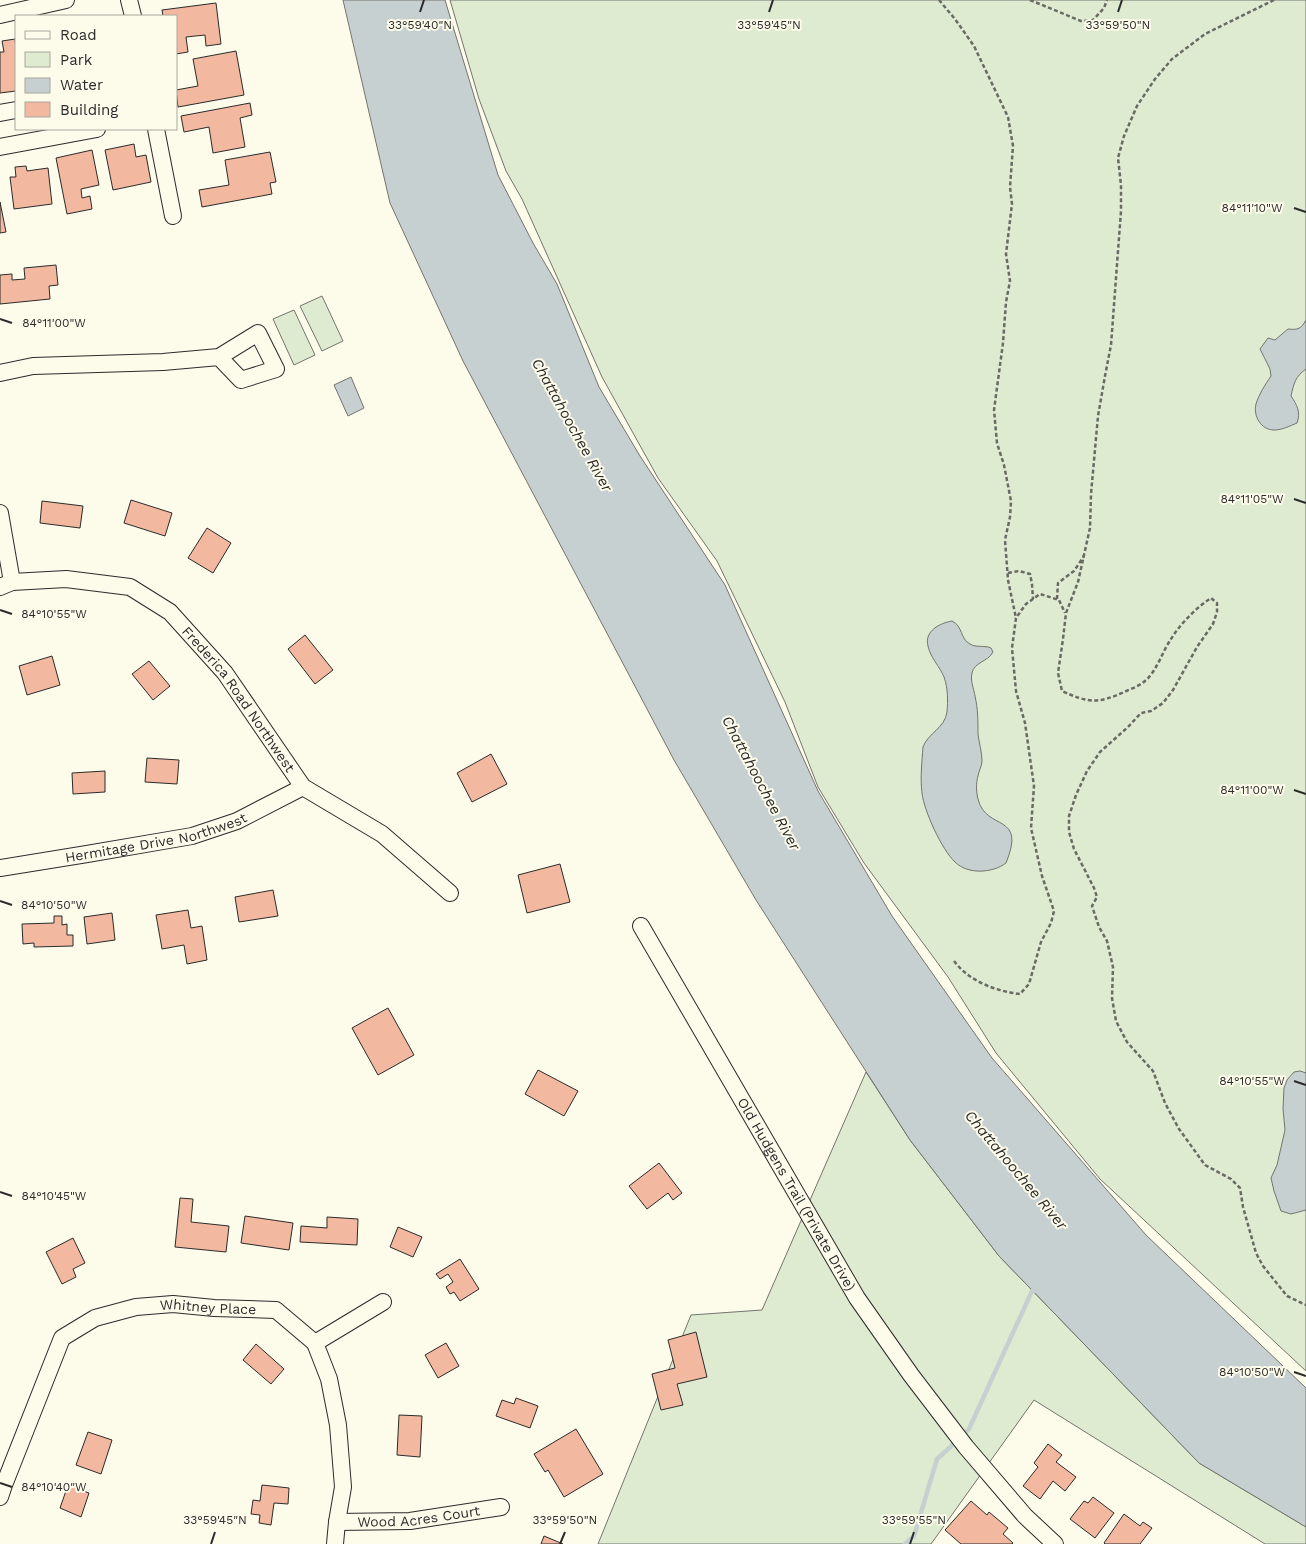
<svg xmlns="http://www.w3.org/2000/svg" width="1306" height="1544" font-family="'Work Sans',sans-serif">
<rect width="100%" height="100%" fill="#fdfbea"/>
<g fill="#deebd1" stroke="#74746e">
<path d="M 450,0 L 1306,0 L 1306,1371 L 1100,1179 L 996,1053 L 948,977 L 864,863 L 818,787 L 785,702 L 717,561 L 658,478 L 602,377 L 522,199 L 506,171 L 479,99 Z"/>
<path d="M 322,296 L 343,341 L 322,351 L 300,306 Z"/>
<path d="M 294,310 L 315,355 L 294,365 L 273,319 Z"/>
<path d="M 866,1072 L 910,1140 L 999,1256 L 1199,1463 L 1306,1527 L 1306,1544 L 1265,1544 L 1034,1400 L 931,1544 L 598,1544 L 691,1315 L 762,1310 Z"/>
</g>
<g fill="#c7d0d0" stroke="#74746e">
<path d="M 343,0 L 445,0 L 498,175 L 533,243 L 557,284 L 599,387 L 640,456 L 725,585 L 818,791 L 892,916 L 992,1058 L 1146,1235 L 1306,1388 L 1306,1527 L 1199,1463 L 999,1256 L 910,1140 L 756,900 L 674,760 L 463,361 L 390,203 Z"/>
<path d="M 1306,320 L 1306,369 C 1295,377 1294,383 1291,396 C 1297,405 1301,412 1297,423 C 1290,426 1282,430 1274,430 C 1261,430 1253,416 1256,404 C 1259,394 1265,385 1271,376 L 1270,369 L 1260,349 L 1268,338 L 1275,340 L 1288,329 C 1298,330 1301,329 1306,320 Z"/>
<path d="M 351,377 L 364,408 L 348,416 L 334,385 Z"/>
<path d="M 952,621 C 963,626 960,639 970,644 C 976,648 985,645 991,648 L 993,652 C 988,662 974,662 972,673 C 970,681 974,689 975,696 C 978,709 978,721 978,734 C 979,743 982,752 982,761 C 982,766 979,770 978,776 C 976,783 976,791 978,799 C 986,832 1027,812 1006,863 C 993,873 968,875 955,862 C 942,850 924,811 922,793 C 920,778 922,762 923,747 C 928,733 945,728 947,712 C 948,701 948,688 944,677 C 940,667 930,657 928,646 C 924,631 940,623 952,621 Z"/>
<path d="M 1300,1071 L 1306,1073 L 1306,1210 L 1291,1214 L 1281,1211 L 1274,1191 L 1271,1178 L 1277,1165 L 1285,1130 L 1283,1109 L 1284,1088 L 1287,1080 L 1294,1072 Z"/>
</g>
<g fill="none" stroke-linecap="round" stroke-linejoin="round">
<g stroke="#c7d0d0" stroke-width="4.5">
<path d="M 962,1436 L 969,1429 L 1032,1291 L 1038,1290"/>
<path d="M 905,1544 L 914,1536 L 937,1459 L 957,1441"/>
</g>
</g>
<g fill="#f2b8a0" stroke="#2b2b2b">
<path d="M 216,3 L 221,44 L 206,46 L 205,35 L 186,37 L 188,52 L 176,54 L 176,16 L 163,16 L 162,10 Z"/>
<path d="M 15,39 L 16,48 L 16,91 L 0,93 L 0,52 L 4,52 L 2,41 Z"/>
<path d="M 236,51 L 244,95 L 178,107 L 176,90 L 198,86 L 193,59 Z"/>
<path d="M 250,103 L 252,115 L 240,118 L 245,147 L 213,153 L 209,127 L 184,132 L 181,116 Z"/>
<path d="M 134,144 L 136,157 L 146,155 L 151,182 L 113,190 L 105,150 Z"/>
<path d="M 92,150 L 99,185 L 81,189 L 82,198 L 90,196 L 92,209 L 67,214 L 56,158 Z"/>
<path d="M 270,152 L 276,182 L 270,183 L 272,194 L 202,207 L 199,190 L 229,185 L 225,160 Z"/>
<path d="M 26,166 L 27,171 L 48,168 L 52,204 L 14,209 L 10,177 L 16,177 L 15,167 Z"/>
<path d="M 0,202 L 6,232 L 0,233 Z"/>
<path d="M 56,265 L 58,285 L 49,286 L 50,299 L 0,304 L 0,275 L 12,274 L 12,280 L 25,279 L 24,268 Z"/>
<path d="M 131,500 L 172,513 L 165,536 L 124,523 Z"/>
<path d="M 42,501 L 83,506 L 80,528 L 40,523 Z"/>
<path d="M 207,528 L 231,543 L 213,573 L 188,558 Z"/>
<path d="M 305,635 L 333,670 L 315,684 L 288,649 Z"/>
<path d="M 52,656 L 60,685 L 27,695 L 19,666 Z"/>
<path d="M 149,661 L 170,686 L 153,700 L 132,674 Z"/>
<path d="M 491,754 L 507,784 L 472,802 L 457,773 Z"/>
<path d="M 147,758 L 179,760 L 177,784 L 145,782 Z"/>
<path d="M 105,771 L 105,792 L 73,794 L 72,773 Z"/>
<path d="M 560,864 L 570,902 L 527,913 L 518,875 Z"/>
<path d="M 273,890 L 278,916 L 239,922 L 235,897 Z"/>
<path d="M 188,910 L 191,928 L 202,926 L 207,960 L 187,964 L 184,945 L 162,949 L 156,915 Z"/>
<path d="M 112,913 L 115,940 L 87,944 L 84,917 Z"/>
<path d="M 54,916 L 62,916 L 62,925 L 67,924 L 67,935 L 73,935 L 73,946 L 34,947 L 34,943 L 23,944 L 22,924 L 54,923 Z"/>
<path d="M 388,1008 L 414,1055 L 378,1075 L 352,1028 Z"/>
<path d="M 538,1070 L 578,1091 L 564,1116 L 525,1094 Z"/>
<path d="M 659,1163 L 682,1193 L 673,1200 L 668,1193 L 647,1209 L 629,1186 Z"/>
<path d="M 180,1198 L 193,1199 L 191,1222 L 229,1226 L 226,1252 L 175,1247 Z"/>
<path d="M 245,1216 L 293,1223 L 289,1250 L 241,1243 Z"/>
<path d="M 327,1217 L 358,1219 L 357,1245 L 300,1242 L 301,1226 L 327,1228 Z"/>
<path d="M 398,1227 L 422,1237 L 413,1257 L 390,1247 Z"/>
<path d="M 73,1238 L 85,1263 L 73,1269 L 76,1277 L 62,1284 L 46,1252 Z"/>
<path d="M 460,1259 L 479,1289 L 460,1301 L 454,1292 L 450,1294 L 446,1287 L 453,1282 L 448,1274 L 440,1279 L 436,1274 Z"/>
<path d="M 696,1332 L 707,1377 L 677,1384 L 683,1405 L 661,1410 L 652,1374 L 675,1368 L 668,1340 Z"/>
<path d="M 446,1343 L 459,1366 L 438,1378 L 425,1355 Z"/>
<path d="M 256,1344 L 284,1369 L 271,1384 L 243,1360 Z"/>
<path d="M 516,1398 L 538,1406 L 530,1428 L 496,1416 L 502,1400 L 514,1404 Z"/>
<path d="M 399,1415 L 422,1416 L 420,1457 L 397,1455 Z"/>
<path d="M 576,1429 L 603,1474 L 564,1497 L 548,1470 L 545,1472 L 534,1454 Z"/>
<path d="M 88,1432 L 112,1440 L 101,1474 L 76,1465 Z"/>
<path d="M 1048,1444 L 1062,1455 L 1056,1462 L 1076,1477 L 1065,1491 L 1053,1481 L 1040,1499 L 1023,1486 L 1038,1467 L 1034,1463 Z"/>
<path d="M 68,1485 L 89,1493 L 81,1517 L 60,1508 Z"/>
<path d="M 262,1485 L 289,1488 L 288,1504 L 274,1503 L 271,1525 L 259,1523 L 260,1515 L 251,1514 L 253,1500 L 260,1501 Z"/>
<path d="M 1093,1497 L 1114,1513 L 1095,1538 L 1070,1519 L 1084,1501 L 1088,1503 Z"/>
<path d="M 971,1501 L 987,1515 L 989,1512 L 1008,1528 L 1003,1534 L 1013,1543 L 1012,1544 L 961,1544 L 945,1530 Z"/>
<path d="M 1124,1514 L 1140,1526 L 1143,1522 L 1152,1528 L 1140,1544 L 1105,1544 L 1104,1543 Z"/>
<path d="M 544,1536 L 563,1544 L 541,1544 Z"/>
</g>
<g fill="none" stroke-linecap="round" stroke-linejoin="round">
<defs>
<g id="minor">
<path d="M 129,0 L 133,16"/>
<path d="M 0,15 L 66,0"/>
<path d="M 0,113 L 16,110"/>
<path d="M 156,129 L 173,216"/>
<path d="M 0,147 L 97,129"/>
<path d="M 0,373 L 33,366 L 163,362 L 219,357 L 241,380 L 276,369 L 258,333 L 219,357"/>
<path d="M 0,513 L 12,582"/>
<path id="s1" d="M 0,587 L 12,582 L 66,579 L 130,587 L 170,612 L 225,673 L 303,787 L 382,834 L 450,893"/>
<path id="s2" d="M 0,868 L 87,854 L 192,836 L 237,821 L 303,787"/>
<path id="s3" d="M 641,926 L 857,1298 L 911,1375 L 966,1447 L 1025,1516 L 1055,1544"/>
<path d="M 315,1343 L 383,1302"/>
<path id="s4" d="M 0,1497 L 4,1485 L 62,1338 L 95,1318 L 136,1307 L 173,1304 L 214,1308 L 276,1310 L 315,1343 L 329,1379 L 338,1425 L 343,1487 L 337,1522 L 335,1544"/>
<path id="s5" d="M 337,1522 L 410,1521 L 501,1507"/>
</g>
</defs>
<use href="#minor" stroke="#2b2b2b" stroke-width="18"/>
<g stroke="#6a6964" stroke-width="2.5" stroke-dasharray="4 2.5" stroke-linecap="butt">
<path d="M 939,0 L 955,19 L 974,46 L 1008,117 L 1013,146 L 1010,187 L 1012,204 L 1006,254 L 1010,281 L 1006,302 L 1003,343 L 994,410 L 997,443 L 1004,465 L 1011,501 L 1010,517 L 1005,540 L 1008,580 L 1016,618"/>
<path d="M 1030,0 L 1081,21 L 1093,20 L 1104,8 L 1107,0"/>
<path d="M 1274,0 L 1205,34 L 1172,59 L 1155,79 L 1137,106 L 1124,136 L 1118,158 L 1121,185 L 1121,211 L 1111,345 L 1105,376 L 1098,416 L 1091,494 L 1090,528 L 1078,582 L 1066,613 L 1063,639 L 1058,673 L 1062,691 C 1088,703 1098,704 1124,692 C 1131,689 1139,686 1145,681 C 1157,671 1162,652 1171,639 C 1181,623 1196,608 1211,598 L 1217,603 L 1217,612 L 1213,624 L 1197,647 L 1173,690 L 1163,703 L 1151,711 L 1141,713 L 1128,727 L 1100,752 L 1087,771 L 1076,795 L 1069,816 L 1069,832 L 1074,849 L 1094,888 L 1097,897 L 1092,906 L 1099,927 L 1107,941 L 1113,967 L 1112,998 L 1116,1021 L 1127,1042 L 1153,1071 L 1165,1103 L 1179,1129 L 1205,1165 L 1231,1179 L 1240,1188 L 1243,1207 L 1256,1253 L 1263,1266 L 1287,1296 L 1306,1305"/>
<path d="M 1008,573 L 1019,571 L 1030,574 L 1032,584 L 1033,599"/>
<path d="M 1057,599 L 1058,583 L 1074,571 L 1084,556"/>
<path d="M 954,961 C 969,981 995,991 1020,994 L 1029,984 L 1041,942 L 1051,923 L 1054,911 L 1042,876 L 1031,828 L 1034,786 L 1025,723 L 1016,691 L 1012,648 L 1016,618 L 1026,604 L 1040,594 L 1059,600 L 1065,613"/>
</g>
<use href="#minor" stroke="#fdfbea" stroke-width="16"/>
</g>
<path fill="none" stroke="#2b2b2b" stroke-width="2" d="M 420,12 L 424,0M 769,12 L 773,0M 1118,12 L 1122,0M 1294,208 L 1306,212M 0,319 L 12,323M 1294,499 L 1306,503M 0,610 L 12,614M 1294,790 L 1306,794M 0,901 L 12,905M 1294,1081 L 1306,1085M 0,1192 L 12,1196M 1294,1372 L 1306,1376M 0,1483 L 12,1487M 211,1544 L 215,1532M 560,1544 L 565,1532M 910,1544 L 914,1532"/>
<g text-anchor="middle" dominant-baseline="central" stroke-width="4" stroke-linejoin="round" paint-order="stroke">
<g font-size="14" fill="#2b2b2b" stroke="#fdfbea">
<text stroke="none"><textPath href="#s1" startOffset="290">Frederica Road Northwest</textPath></text>
<text stroke="none"><textPath href="#s2" startOffset="159">Hermitage Drive Northwest</textPath></text>
<text stroke="none"><textPath href="#s3" startOffset="310">Old Hudgens Trail (Private Drive)</textPath></text>
<text stroke="none"><textPath href="#s4" startOffset="324">Whitney Place</textPath></text>
<text stroke="none"><textPath href="#s5" startOffset="82">Wood Acres Court</textPath></text>
</g>
<g font-size="15" font-style="italic" fill="#2b2b2b" stroke="#fdfbea">
<text transform="translate(572 425) rotate(61)">Chattahoochee River</text>
<text transform="translate(761 783) rotate(62)">Chattahoochee River</text>
<text transform="translate(1016 1170) rotate(50)">Chattahoochee River</text>
</g>
</g>
<g font-size="12" text-anchor="middle" fill="#2b2b2b" stroke="#fdfbea" stroke-width="4" stroke-linejoin="round" paint-order="stroke">
<text x="769" y="29">33°59'45"N</text>
<text x="1118" y="29">33°59'50"N</text>
<text x="420" y="29">33°59'40"N</text>
<text x="1252" y="212">84°11'10"W</text>
<text x="54" y="327">84°11'00"W</text>
<text x="1252" y="503">84°11'05"W</text>
<text x="54" y="618">84°10'55"W</text>
<text x="1252" y="794">84°11'00"W</text>
<text x="54" y="909">84°10'50"W</text>
<text x="1252" y="1085">84°10'55"W</text>
<text x="54" y="1200">84°10'45"W</text>
<text x="1252" y="1376">84°10'50"W</text>
<text x="54" y="1491">84°10'40"W</text>
<text x="215" y="1524">33°59'45"N</text>
<text x="565" y="1524">33°59'50"N</text>
<text x="914" y="1524">33°59'55"N</text>
</g>
<rect x="15" y="15" width="162" height="115" fill="#fdfbea" stroke="#a9a89e"/>
<rect x="25" y="31" width="25" height="8" fill="#fdfbea" stroke="#a9a89e"/>
<text x="60" y="40" font-size="15" fill="#2b2b2b">Road</text>
<rect x="25" y="52" width="25" height="15" fill="#deebd1" stroke="#a9a89e"/>
<text x="60" y="65" font-size="15" fill="#2b2b2b">Park</text>
<rect x="25" y="78" width="25" height="15" fill="#c7d0d0" stroke="#a9a89e"/>
<text x="60" y="90" font-size="15" fill="#2b2b2b">Water</text>
<rect x="25" y="102" width="25" height="15" fill="#f2b8a0" stroke="#a9a89e"/>
<text x="60" y="115" font-size="15" fill="#2b2b2b">Building</text>
</svg>
